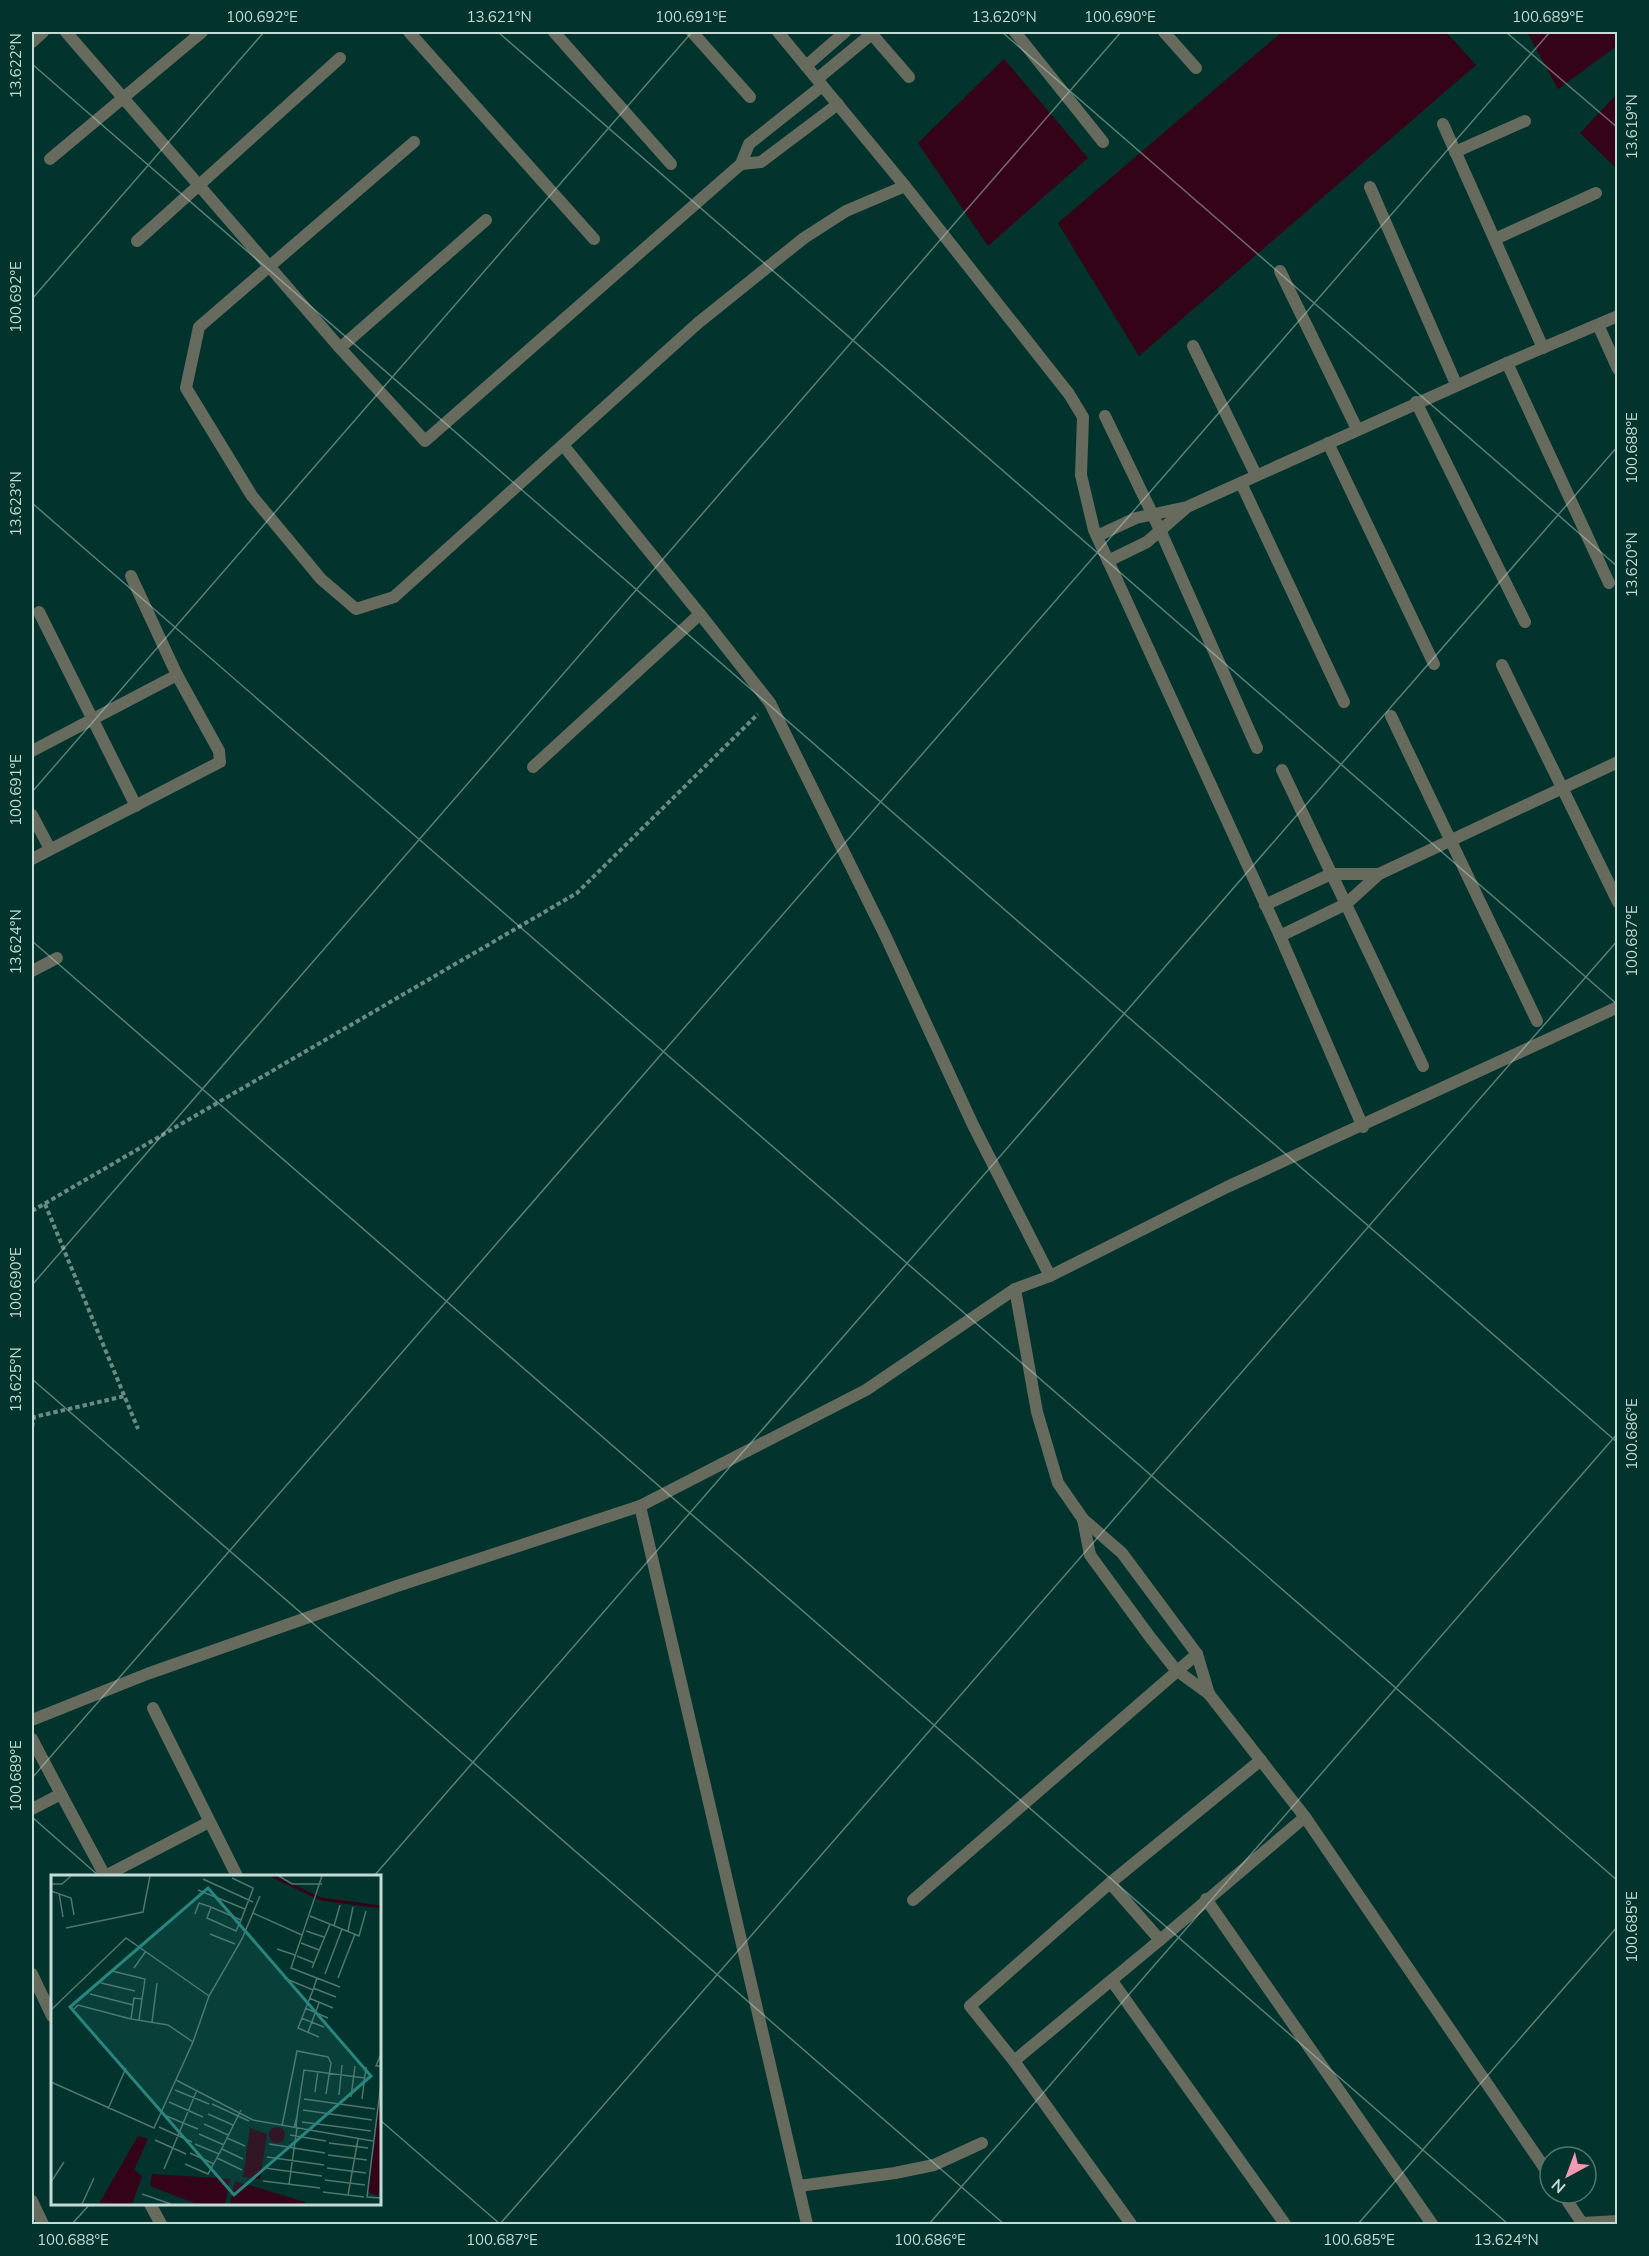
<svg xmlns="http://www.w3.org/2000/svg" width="1649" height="2256" font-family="Mulish,sans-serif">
<rect width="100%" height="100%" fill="#03332d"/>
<g fill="#340317">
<path d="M 1282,32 L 1446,32 L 1476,65 L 1139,356 L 1058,223 Z"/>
<path d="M 1527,32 L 1617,32 L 1617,46 L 1558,89 Z"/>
<path d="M 1004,59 L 1088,158 L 988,246 L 918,143 Z"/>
<path d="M 1617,94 L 1617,169 L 1580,133 Z"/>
</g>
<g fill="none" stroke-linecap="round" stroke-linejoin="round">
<g stroke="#698b86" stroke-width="4" stroke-dasharray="4.5 3" stroke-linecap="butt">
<path d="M 45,1204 L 138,1429"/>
<path d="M 32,1211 L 577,893 L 758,714"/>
<path d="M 32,1427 L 34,1417 L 125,1396"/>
</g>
<g stroke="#676b5d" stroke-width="12">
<path d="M 700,614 L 770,703 L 885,935 L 973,1125 L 1050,1276"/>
<path d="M 533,767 L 700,614 L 563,445"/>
</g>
<g stroke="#676b5d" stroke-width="12">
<path d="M 66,32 L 340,348 L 425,441 L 741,164"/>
<path d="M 409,32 L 594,239"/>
<path d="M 554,32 L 671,164"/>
<path d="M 692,32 L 750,97"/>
<path d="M 778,32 L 905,186 L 1069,394 L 1083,417 L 1081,475 L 1094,530 L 1280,936 L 1363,1127"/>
<path d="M 870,32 L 909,77"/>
<path d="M 1015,32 L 1103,142"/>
<path d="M 1164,32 L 1196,68"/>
<path d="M 32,42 L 43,32"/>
<path d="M 806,66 L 845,32"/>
<path d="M 817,79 L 874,32"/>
<path d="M 822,86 L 749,144 L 741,164 L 761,162 L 838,104"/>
<path d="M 1443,124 L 1543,348"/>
<path d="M 414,142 L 199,327 L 186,388 L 252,496 L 321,579 L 356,609 L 394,597 L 698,323 L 804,238 L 846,211 L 905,186"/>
<path d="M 1455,152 L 1525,121"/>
<path d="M 50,159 L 202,32"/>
<path d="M 1370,187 L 1456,384"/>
<path d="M 1495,239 L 1596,193"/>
<path d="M 137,241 L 340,58"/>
<path d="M 1280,271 L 1357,429"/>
<path d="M 1598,325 L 1618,369"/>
<path d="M 1193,346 L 1256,475"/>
<path d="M 340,348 L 486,220"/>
<path d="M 1507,363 L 1618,316"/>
<path d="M 1416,402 L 1525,622"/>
<path d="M 1105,416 L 1161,532 L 1257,748"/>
<path d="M 1328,443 L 1434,664"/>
<path d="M 1241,483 L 1344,702"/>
<path d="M 1097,536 L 1136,518 L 1187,507 L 1507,363 L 1609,583"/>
<path d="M 1108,561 L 1147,542 L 1186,508"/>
<path d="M 39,612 L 136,806"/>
<path d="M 1502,665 L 1618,902"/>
<path d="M 1391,716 L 1537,1021"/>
<path d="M 32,751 L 177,675"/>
<path d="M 1282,770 L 1423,1066"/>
<path d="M 32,815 L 50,849"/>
<path d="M 32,859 L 220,762 L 219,751 L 177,675 L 131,576"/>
<path d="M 1265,905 L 1331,874 L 1379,874"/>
<path d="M 1280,936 L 1346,904 L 1379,874 L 1618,762"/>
<path d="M 32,971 L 57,958"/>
<path d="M 1015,1289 L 1037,1412 L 1058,1483 L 1083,1519 L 1122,1553 L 1197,1654 L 1209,1694"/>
<path d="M 640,1506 L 807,2224"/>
<path d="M 1083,1519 L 1090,1555 L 1150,1637 L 1176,1670 L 1209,1694 L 1305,1817 L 1160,1940 L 1110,1883 L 970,2006 L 1014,2061 L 1131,2224"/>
<path d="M 153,1708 L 237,1876"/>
<path d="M 32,1720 L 147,1674 L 397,1586 L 640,1506 L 866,1390 L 1015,1289 L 1050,1276 L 1227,1187 L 1618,1007"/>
<path d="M 32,1739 L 61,1794"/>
<path d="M 32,1809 L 61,1794 L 105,1876"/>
<path d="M 1305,1817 L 1550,2176"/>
<path d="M 105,1876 L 209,1822"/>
<path d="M 1110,1883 L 1261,1760"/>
<path d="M 1206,1899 L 1432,2224"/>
<path d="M 913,1900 L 1197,1654"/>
<path d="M 32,1974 L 52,2016"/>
<path d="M 1112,1981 L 1285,2224"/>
<path d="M 1014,2061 L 1160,1940"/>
<path d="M 799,2186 L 895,2173 L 934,2165 L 982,2143"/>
<path d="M 1562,2193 L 1582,2223 L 1618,2221"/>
<path d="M 32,2201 L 43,2224"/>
<path d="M 150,2204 L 161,2224"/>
</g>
</g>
<path fill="none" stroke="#c4dbd6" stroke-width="1.5" stroke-opacity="0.45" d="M 498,32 L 1618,1005M 1002,32 L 1618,567M 1506,32 L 1618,128M 32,64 L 1618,1443M 32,299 L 264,32M 32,503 L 1618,1881M 32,792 L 692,32M 32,941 L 1508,2224M 32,1285 L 1121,32M 32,1379 L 1004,2224M 32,1778 L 1550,32M 32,1817 L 99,1876M 374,1876 L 1618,446M 380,2120 L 500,2224M 72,2224 L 90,2204M 500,2224 L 1618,940M 929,2224 L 1618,1433M 1358,2224 L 1618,1926"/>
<g transform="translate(51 1875)">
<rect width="330" height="330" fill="#03332d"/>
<path d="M 330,214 L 330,303 L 327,321 L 317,317 ZM218 260a8 8 0 1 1 16 0a8 8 0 1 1-16 0ZM 199,253 L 216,259 L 209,304 L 192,302 ZM 87,261 L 97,264 L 83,295 L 91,301 L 81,329 L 48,329 ZM 101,299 L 179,304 L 174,329 L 146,329 L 99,311 ZM 184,306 L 254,327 L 254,329 L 179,329 Z" fill="#340317"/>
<path fill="none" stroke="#340317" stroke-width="3" d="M 221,1 L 270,24 L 330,32"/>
<path fill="none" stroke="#507671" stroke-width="1.5" d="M 228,1 L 241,9 L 271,9M 271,1 L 240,93 L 289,112M 181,3 L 202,13 L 202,14 L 190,45 L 185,56 L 156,43 L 160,32 L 190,45M 152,4 L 202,27M 0,9 L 11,9 L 20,1M 147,15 L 194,34M 0,16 L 20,23 L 23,40M 8,18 L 12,42M 202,38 L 251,60M 144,39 L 148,28 L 160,32M 259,41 L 308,61 L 315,36M 283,51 L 289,30M 15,53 L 92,37 L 99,1M 255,56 L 273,62M 297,56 L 302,32M 159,59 L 184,69M 250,68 L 268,75M 226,74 L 244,80M 246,81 L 263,88M 83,93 L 95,76M 261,93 L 279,49M 61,96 L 94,104 L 91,124 L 83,123 L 80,144 L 117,150 L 142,167M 274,99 L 291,54M 233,103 L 262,115 L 266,103M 287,103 L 304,59M 50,108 L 84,116M 262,113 L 285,122M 262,115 L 247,153 L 268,162M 39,119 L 82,130M 258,123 L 282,133M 254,133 L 277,143M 23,134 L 27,130 L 80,144M 0,135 L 75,63 L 158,121M 250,143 L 273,152M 88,145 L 91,124M 101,147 L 106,108M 257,157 L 268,128M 330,179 L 325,191 L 330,191M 125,205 L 202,245 L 322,266M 0,207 L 103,253 L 142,167 L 158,121 L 191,64 L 209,21M 330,208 L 316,322 L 330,323M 124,215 L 158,229M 264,217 L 267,196M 288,220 L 291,190M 300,222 L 304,191M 253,224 L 324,234M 311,224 L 315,192M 118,227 L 152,242M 161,229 L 198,246M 57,234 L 75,193M 252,235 L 321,245M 157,239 L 182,250M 113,240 L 147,254M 246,241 L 253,195 L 314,203M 251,247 L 320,256M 153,249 L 177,260M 231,251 L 246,176 L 277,182 L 280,188 L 275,219M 108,252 L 141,267M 243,253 L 246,241 L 245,253M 148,259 L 173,270M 239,260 L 275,266M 176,263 L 194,271M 104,265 L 135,279M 278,268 L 317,273M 144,269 L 168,279 L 190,235M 218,269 L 274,278M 171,274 L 192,284M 139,278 L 163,289M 277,280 L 316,285M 216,282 L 273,290M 166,283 L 191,295M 134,289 L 157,299 L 168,279M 214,293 L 271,301M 276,293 L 315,298M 113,294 L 146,215M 274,305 L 314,310M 212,306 L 269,313M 0,307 L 13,287M 238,309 L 246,253M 272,317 L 313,322M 91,319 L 120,329M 297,320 L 307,264M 31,329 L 43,303"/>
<path fill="#2a857e" fill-opacity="0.15" stroke="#2a857e" stroke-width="3" d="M 157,13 L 320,201 L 183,320 L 19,132 Z"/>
<rect width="330" height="330" fill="none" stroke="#c4dbd6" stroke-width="3"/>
</g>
<rect width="1649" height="2256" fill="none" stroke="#03332d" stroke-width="66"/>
<g transform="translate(1568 2175) rotate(221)"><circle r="28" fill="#03332d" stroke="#507671" stroke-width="1.5"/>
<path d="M0-4.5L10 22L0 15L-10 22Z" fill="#f19ab3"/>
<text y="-9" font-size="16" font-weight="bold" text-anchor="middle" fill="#c4dbd6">N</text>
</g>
<rect x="33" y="33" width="1583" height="2190" fill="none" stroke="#c4dbd6" stroke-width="2"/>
<g font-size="15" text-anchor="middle" fill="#c4dbd6">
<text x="262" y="22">100.692°E</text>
<text x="499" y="22">13.621°N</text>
<text x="691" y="22">100.691°E</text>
<text x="1004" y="22">13.620°N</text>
<text x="1120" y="22">100.690°E</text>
<text x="1548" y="22">100.689°E</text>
<text transform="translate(16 66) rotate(-90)" y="5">13.622°N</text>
<text transform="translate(1632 127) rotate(-90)" y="5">13.619°N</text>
<text transform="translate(16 297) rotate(-90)" y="5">100.692°E</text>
<text transform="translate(1632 448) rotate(-90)" y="5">100.688°E</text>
<text transform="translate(16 504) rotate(-90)" y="5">13.623°N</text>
<text transform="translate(1632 565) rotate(-90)" y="5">13.620°N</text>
<text transform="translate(16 790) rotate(-90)" y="5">100.691°E</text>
<text transform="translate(1632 941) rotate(-90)" y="5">100.687°E</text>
<text transform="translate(16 942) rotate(-90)" y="5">13.624°N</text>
<text transform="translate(16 1283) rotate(-90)" y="5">100.690°E</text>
<text transform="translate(16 1380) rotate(-90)" y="5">13.625°N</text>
<text transform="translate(1632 1434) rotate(-90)" y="5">100.686°E</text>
<text transform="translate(16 1776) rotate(-90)" y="5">100.689°E</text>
<text transform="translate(1632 1927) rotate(-90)" y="5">100.685°E</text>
<text x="73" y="2245">100.688°E</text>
<text x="502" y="2245">100.687°E</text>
<text x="930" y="2245">100.686°E</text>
<text x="1359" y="2245">100.685°E</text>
<text x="1506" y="2245">13.624°N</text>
</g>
</svg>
